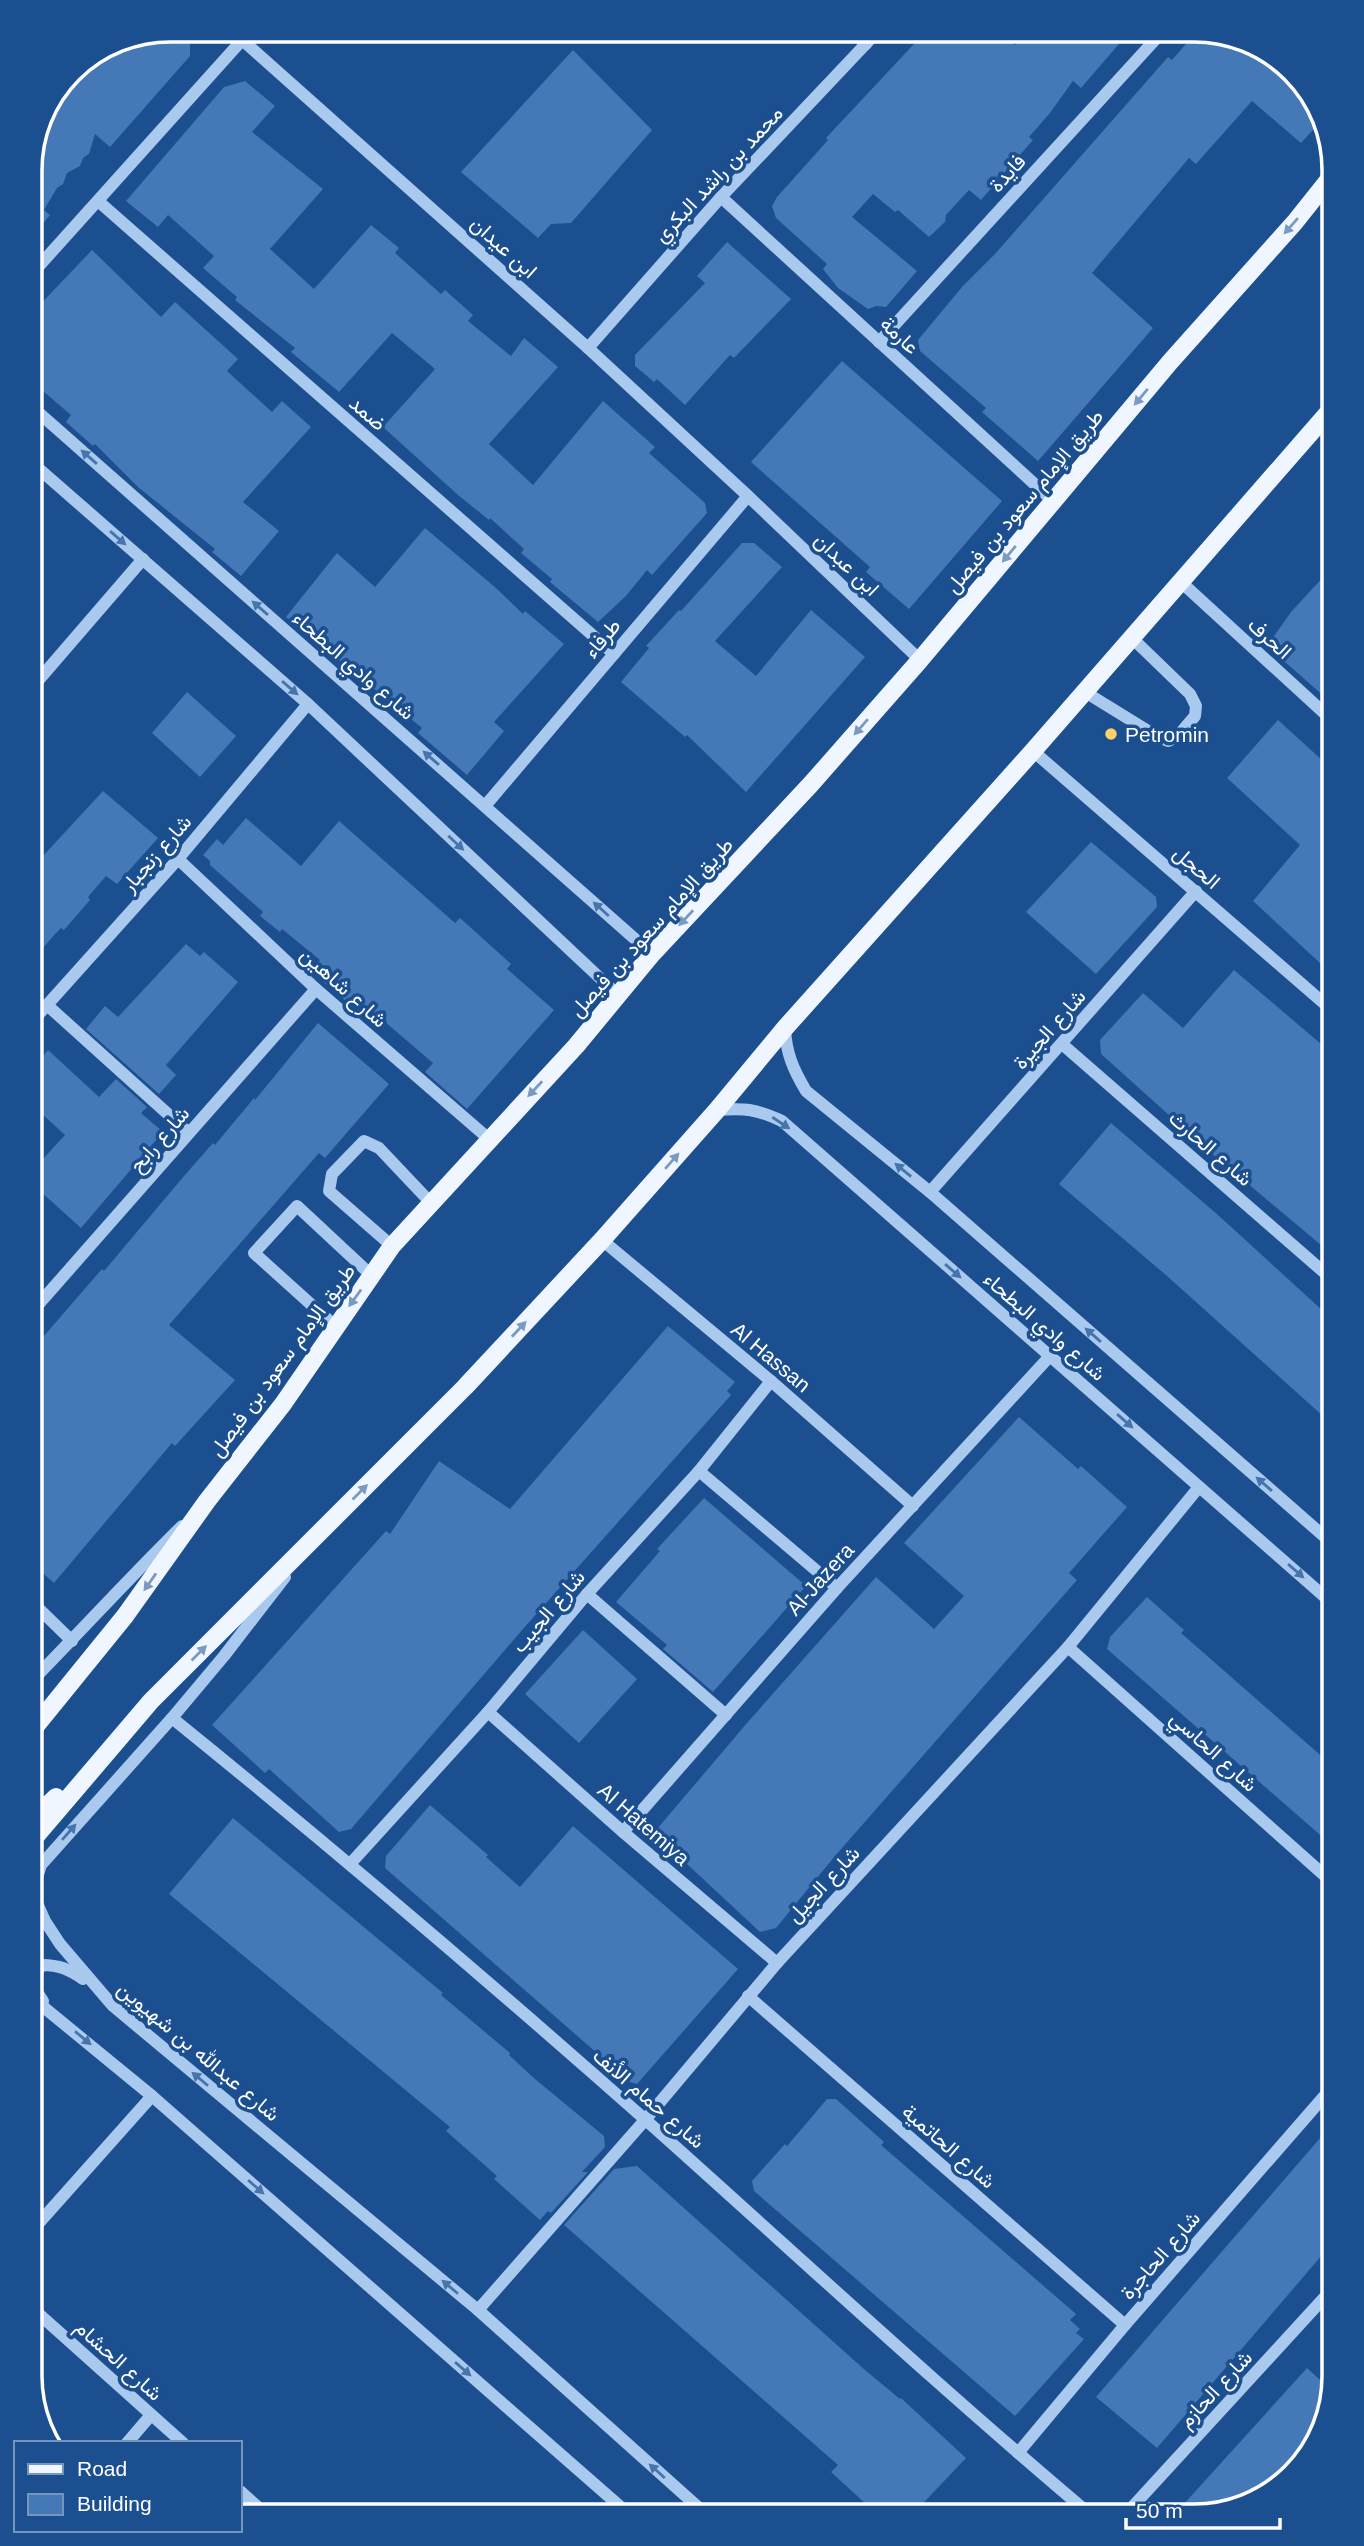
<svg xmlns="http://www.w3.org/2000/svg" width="1364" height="2546" font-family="Helvetica,Vazirmatn,sans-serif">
<rect width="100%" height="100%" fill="#1b4f8f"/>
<g fill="#4478b7">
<path d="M 170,30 L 190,44 L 190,56 L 110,147 L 95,134 L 89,154 L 83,158 L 80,166 L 67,173 L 63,184 L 57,188 L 44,210 L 50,215 L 30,239 L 30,161 L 41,116 L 81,64 L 117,40 Z"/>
<path d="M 927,30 L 1000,30 L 1015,45 L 1028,30 L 1131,30 L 1081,88 L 1073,81 L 1050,113 L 1029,137 L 1033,140 L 981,200 L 969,190 L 946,215 L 945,222 L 929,237 L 898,210 L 895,212 L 873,194 L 852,217 L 917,271 L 886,307 L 876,306 L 868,309 L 838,288 L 823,269 L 827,264 L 776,218 L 772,206 L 777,197 L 828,140 L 826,138 Z"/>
<path d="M 1198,30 L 1272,54 L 1324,118 L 1301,143 L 1252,101 L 1196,164 L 1189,158 L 1092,273 L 1153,328 L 1038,461 L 982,412 L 986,408 L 920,351 L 918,340 L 962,287 L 995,254 L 1168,57 L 1172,60 Z"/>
<path d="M 573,50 L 652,130 L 571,223 L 551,224 L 538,238 L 461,172 Z"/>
<path d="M 245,81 L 275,106 L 252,132 L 323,189 L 270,249 L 314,289 L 371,225 L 399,248 L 395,253 L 441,294 L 445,290 L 473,315 L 468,321 L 511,356 L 524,338 L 558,367 L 489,444 L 533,485 L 603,401 L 655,447 L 649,453 L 705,503 L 707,513 L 652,575 L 647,570 L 626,596 L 598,622 L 550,582 L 552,579 L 521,553 L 524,549 L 490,518 L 489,520 L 458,495 L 383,427 L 435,369 L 392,333 L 339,392 L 291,352 L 295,348 L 235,300 L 237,297 L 203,268 L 214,256 L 168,215 L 158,227 L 126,201 L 224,87 Z"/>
<path d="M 727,242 L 791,299 L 734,358 L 730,355 L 685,405 L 657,379 L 654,382 L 635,366 L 635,355 L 705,283 L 697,276 Z"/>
<path d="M 92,250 L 161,317 L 175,302 L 238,359 L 227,371 L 272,412 L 282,401 L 311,427 L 243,502 L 279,531 L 241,576 L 212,552 L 215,549 L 138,487 L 95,444 L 93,446 L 66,422 L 71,415 L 30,380 L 30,315 Z"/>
<path d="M 842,361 L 1002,501 L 909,609 L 866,572 L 870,567 L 751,462 Z"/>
<path d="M 425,528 L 496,588 L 523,614 L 525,611 L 564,644 L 494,722 L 504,731 L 467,775 L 418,733 L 422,728 L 286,617 L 337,553 L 375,587 Z"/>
<path d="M 742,543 L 754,543 L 782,567 L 715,641 L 756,676 L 811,610 L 865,657 L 746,792 L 687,735 L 685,737 L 621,682 L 649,648 L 646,646 L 679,610 L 681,611 Z"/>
<path d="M 1325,575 L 1334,583 L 1334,705 L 1267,646 L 1291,612 Z"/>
<path d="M 187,692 L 236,736 L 200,777 L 152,733 Z"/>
<path d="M 1278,720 L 1334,771 L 1334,976 L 1253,901 L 1300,845 L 1227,778 Z"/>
<path d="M 103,791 L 158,838 L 117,884 L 106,876 L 88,897 L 90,900 L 64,930 L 61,928 L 55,934 L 30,963 L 30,870 Z"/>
<path d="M 246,818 L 301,866 L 339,821 L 455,923 L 460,918 L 511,964 L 507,969 L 554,1010 L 467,1109 L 425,1072 L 433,1063 L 371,1010 L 365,1017 L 310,971 L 320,960 L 282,929 L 280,932 L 260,916 L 263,912 L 210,865 L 210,861 L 203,855 L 217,839 L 223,845 Z"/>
<path d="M 1091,842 L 1156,897 L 1157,907 L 1096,974 L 1026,912 Z"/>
<path d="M 186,944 L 200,956 L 204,952 L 238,982 L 166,1065 L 176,1075 L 159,1094 L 86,1029 L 105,1006 L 118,1017 Z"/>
<path d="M 1234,970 L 1334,1055 L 1334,1256 L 1209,1151 L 1101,1054 L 1100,1040 L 1143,993 L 1183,1028 Z"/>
<path d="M 318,1023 L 389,1084 L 325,1158 L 319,1153 L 169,1325 L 235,1380 L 175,1446 L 172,1443 L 54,1583 L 30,1562 L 30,1352 L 102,1269 L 104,1271 L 184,1176 L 213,1143 L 215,1145 L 254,1098 L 255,1100 Z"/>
<path d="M 48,1050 L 99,1097 L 116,1079 L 147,1107 L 141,1113 L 163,1132 L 81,1228 L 30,1182 L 30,1173 L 65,1135 L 30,1103 L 30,1072 Z"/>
<path d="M 1111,1123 L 1218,1215 L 1334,1321 L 1334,1426 L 1167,1276 L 1059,1184 Z"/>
<path d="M 668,1326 L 735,1382 L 727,1391 L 731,1395 L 523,1629 L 351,1829 L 339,1832 L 269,1769 L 265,1773 L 212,1725 L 386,1531 L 390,1534 L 439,1461 L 510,1509 Z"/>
<path d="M 1019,1417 L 1078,1469 L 1081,1466 L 1127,1507 L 1069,1573 L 1077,1580 L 835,1856 L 776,1928 L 760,1932 L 658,1837 L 657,1829 L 747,1723 L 876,1577 L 934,1629 L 964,1596 L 904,1543 Z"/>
<path d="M 704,1498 L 806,1586 L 713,1692 L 663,1649 L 667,1645 L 616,1602 L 660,1551 L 657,1549 Z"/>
<path d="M 1147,1597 L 1184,1630 L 1181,1633 L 1334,1767 L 1334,1847 L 1107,1649 L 1110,1637 Z"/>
<path d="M 583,1630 L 637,1679 L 579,1743 L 525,1694 Z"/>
<path d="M 430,1805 L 488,1855 L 486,1857 L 520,1887 L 573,1826 L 738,1969 L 637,2084 L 630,2082 L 385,1868 L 386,1856 Z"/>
<path d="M 233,1818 L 443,1993 L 441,1995 L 510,2053 L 509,2055 L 535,2079 L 604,2136 L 605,2147 L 582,2172 L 588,2172 L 551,2213 L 548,2211 L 540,2220 L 494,2179 L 497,2176 L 446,2131 L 450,2127 L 169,1894 Z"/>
<path d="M 827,2099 L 836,2099 L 884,2142 L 881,2145 L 1076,2314 L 1070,2320 L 1080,2329 L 1076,2333 L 1084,2339 L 1015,2416 L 754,2191 L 752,2181 L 785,2144 L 787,2146 Z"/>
<path d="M 1334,2122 L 1334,2241 L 1157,2448 L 1096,2397 Z"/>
<path d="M 637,2166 L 865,2370 L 900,2399 L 901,2398 L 966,2458 L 911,2516 L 879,2516 L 831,2472 L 838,2465 L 564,2225 L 614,2169 Z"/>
<path d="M 1307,2368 L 1330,2389 L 1310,2454 L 1248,2505 L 1194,2516 L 1173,2516 Z"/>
</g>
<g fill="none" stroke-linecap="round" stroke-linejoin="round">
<g stroke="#a9c9ee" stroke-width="12">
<path d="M 231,30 L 588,348 L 748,496 L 920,660"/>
<path d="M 850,30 L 866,44"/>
<path d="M 721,197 L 1053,501"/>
<path d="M 98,201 L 614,654"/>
<path d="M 30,276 L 243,39"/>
<path d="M 879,342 L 1164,30"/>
<path d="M 588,348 L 721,197 L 879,30"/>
<path d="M 30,405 L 652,954"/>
<path d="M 30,461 L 308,704 L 618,995"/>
<path d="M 1181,582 L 1334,722"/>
<path d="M 30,690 L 143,559"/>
<path d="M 1085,692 L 1158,737 L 1168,741 L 1177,737 L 1195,716 L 1196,706 L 1190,694 L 1132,638"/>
<path d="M 1033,751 L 1334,1012"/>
<path d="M 485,806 L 748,496"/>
<path d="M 178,859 L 316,989 L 489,1139"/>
<path d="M 47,1005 L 189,1133"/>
<path d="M 30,1024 L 178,859 L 308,704"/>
<path d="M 785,1028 C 786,1053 793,1069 806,1091 L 930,1192 L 1334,1545"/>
<path d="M 1062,1044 L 1334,1281"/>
<path d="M 717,1110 C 746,1108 756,1109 782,1121 L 1334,1605"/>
<path d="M 930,1192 L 1196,891"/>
<path d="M 602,1240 L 771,1381 L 913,1506"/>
<path d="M 392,1246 L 329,1191 L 332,1174 L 364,1141 L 379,1148 L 431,1203"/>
<path d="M 30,1314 L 316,989"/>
<path d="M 335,1326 L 254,1253 L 297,1206 L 371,1275"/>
<path d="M 699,1471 L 837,1588"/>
<path d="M 285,1577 L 224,1656 L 172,1718 L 41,1865 L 35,1884 L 36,1901 L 45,1921 L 60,1944 L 113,2006 L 478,2310 L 708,2516"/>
<path d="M 587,1594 L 726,1715"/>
<path d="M 30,1600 L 72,1641"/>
<path d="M 1068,1647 L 1334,1884"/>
<path d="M 30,1683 C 81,1631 130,1577 182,1526"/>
<path d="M 488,1712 L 623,1832 L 777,1963"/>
<path d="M 172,1718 C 334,1849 492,1984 648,2122 C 796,2254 941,2389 1092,2516"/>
<path d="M 623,1832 L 837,1588 L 1050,1356"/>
<path d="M 351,1863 L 488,1712 L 587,1594 L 699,1471 L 771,1381"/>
<path d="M 30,1996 L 152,2096 L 631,2516"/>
<path d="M 748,1996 L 1125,2325"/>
<path d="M 43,2001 L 33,1986 L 33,1977 L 42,1965 C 59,1965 69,1969 83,1979"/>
<path d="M 30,2233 L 152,2096"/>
<path d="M 30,2306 L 183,2443"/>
<path d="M 478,2310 L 645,2120 L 777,1963 L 1068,1647 L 1199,1487"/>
<path d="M 127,2443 L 151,2415"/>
<path d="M 1018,2453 L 1125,2325 L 1334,2085"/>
<path d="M 240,2491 L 268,2516"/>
<path d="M 1124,2516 L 1334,2287"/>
</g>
<g stroke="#f0f6ff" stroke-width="18">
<path d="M 30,1733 L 125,1616 L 207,1501 L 283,1404 L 392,1246 L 576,1046 L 652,954 L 811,784 L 920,660 L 1170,362 L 1295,222 L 1334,173"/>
<path d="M 30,1822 L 56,1797"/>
<path d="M 30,1843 L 151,1701 L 465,1387 L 602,1240 L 717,1110 L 785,1028 L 1033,751 L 1334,406"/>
</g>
</g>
<defs><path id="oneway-solid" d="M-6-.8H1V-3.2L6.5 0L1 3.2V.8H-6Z" transform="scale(1.75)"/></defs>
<g fill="#7b9ac1">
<use href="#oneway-solid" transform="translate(1291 226) rotate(131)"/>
<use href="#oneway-solid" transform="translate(1141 397) rotate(130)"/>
<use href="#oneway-solid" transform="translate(1009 554) rotate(130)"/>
<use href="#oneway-solid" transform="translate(861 727) rotate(131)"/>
<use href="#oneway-solid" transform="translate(686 918) rotate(133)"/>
<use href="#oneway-solid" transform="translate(535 1089) rotate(133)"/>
<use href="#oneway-solid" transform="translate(672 1161) rotate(-49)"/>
<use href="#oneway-solid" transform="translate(355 1298) rotate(126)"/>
<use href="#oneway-solid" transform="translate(519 1329) rotate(-47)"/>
<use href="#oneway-solid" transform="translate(360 1492) rotate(-45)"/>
<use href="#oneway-solid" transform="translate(150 1582) rotate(125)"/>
<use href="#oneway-solid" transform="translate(199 1653) rotate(-45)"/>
</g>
<g fill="#4674ac">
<use href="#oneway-solid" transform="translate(89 457) rotate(-139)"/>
<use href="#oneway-solid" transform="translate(118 538) rotate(41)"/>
<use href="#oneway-solid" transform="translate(260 608) rotate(-139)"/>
<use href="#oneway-solid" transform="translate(290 688) rotate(41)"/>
<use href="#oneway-solid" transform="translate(431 758) rotate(-139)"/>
<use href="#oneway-solid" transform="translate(456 843) rotate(43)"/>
<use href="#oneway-solid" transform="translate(601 909) rotate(-138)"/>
<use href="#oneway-solid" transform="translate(781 1123) rotate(34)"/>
<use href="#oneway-solid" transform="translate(903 1170) rotate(-141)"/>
<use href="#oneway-solid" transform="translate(953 1271) rotate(41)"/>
<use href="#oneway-solid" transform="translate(1093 1335) rotate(-139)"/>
<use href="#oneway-solid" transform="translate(1125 1421) rotate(41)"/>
<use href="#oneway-solid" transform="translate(1264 1484) rotate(-139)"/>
<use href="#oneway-solid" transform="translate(1296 1571) rotate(41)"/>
<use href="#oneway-solid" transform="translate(69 1832) rotate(-49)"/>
<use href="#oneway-solid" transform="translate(83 2038) rotate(40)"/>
<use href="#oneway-solid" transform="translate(200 2079) rotate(-140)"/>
<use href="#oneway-solid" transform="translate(256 2187) rotate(41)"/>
<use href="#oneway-solid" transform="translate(450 2287) rotate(-140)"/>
<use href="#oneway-solid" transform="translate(463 2369) rotate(41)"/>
<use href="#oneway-solid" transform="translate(657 2471) rotate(-138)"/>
</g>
<circle fill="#ffd166" stroke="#1b4f8f" stroke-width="2.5" cx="1111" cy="734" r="7"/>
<g text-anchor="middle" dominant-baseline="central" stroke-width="7" stroke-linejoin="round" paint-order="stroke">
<g font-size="21" fill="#fff" stroke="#1b4f8f">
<text transform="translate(1007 173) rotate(-48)">فايدة</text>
<text transform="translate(718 174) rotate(-47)">محمد بن راشد البكري</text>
<text transform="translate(504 247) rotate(42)">ابن عيدان</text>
<text transform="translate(900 335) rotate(43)">عارمة</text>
<text transform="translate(368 413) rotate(41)">ضمد</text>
<text transform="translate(1024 501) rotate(-50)">طريق الإمام سعود بن فيصل</text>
<text transform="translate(847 564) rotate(44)">ابن عبدان</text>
<text transform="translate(602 638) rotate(-50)">طرفاء</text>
<text transform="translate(1270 638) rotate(42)">الحرف</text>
<text transform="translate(354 665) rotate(41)">شارع وادي البطحاء</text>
<text transform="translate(156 853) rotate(-49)">شارع زنجبار</text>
<text transform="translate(1197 867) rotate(41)">الحجل</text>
<text transform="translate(651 927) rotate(-48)">طريق الإمام سعود بن فيصل</text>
<text transform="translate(344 987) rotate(42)">شارع شاهين</text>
<text transform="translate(1049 1029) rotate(-49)">شارع الجيرة</text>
<text transform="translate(159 1139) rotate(-49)">شارع رابح</text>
<text transform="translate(1211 1148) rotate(41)">شارع الحارث</text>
<text transform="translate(1045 1326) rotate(41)">شارع وادي البطحاء</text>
<text transform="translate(771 1357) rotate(40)">Al Hassan</text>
<text transform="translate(282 1360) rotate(-54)">طريق الإمام سعود بن فيصل</text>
<text transform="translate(820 1579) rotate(-48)">Al-Jazera</text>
<text transform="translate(548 1611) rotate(-50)">شارع الجيب</text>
<text transform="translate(1214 1751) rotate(42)">شارع الحاسي</text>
<text transform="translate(644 1824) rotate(41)">Al Hatemiya</text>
<text transform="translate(823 1884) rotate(-47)">شارع الجيل</text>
<text transform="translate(199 2051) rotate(40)">شارع عبدالله بن شهيوين</text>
<text transform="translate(649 2098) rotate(41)">شارع حمام الأنف</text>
<text transform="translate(949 2146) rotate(41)">شارع الحاتمية</text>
<text transform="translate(1160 2255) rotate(-49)">شارع الحاجرة</text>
<text transform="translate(119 2360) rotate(42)">شارع الحشام</text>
<text transform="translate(1215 2389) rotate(-47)">شارع الحازم</text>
</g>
<g font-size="21" fill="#fff" stroke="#1b4f8f" text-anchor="start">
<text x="1125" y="734">Petromin</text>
</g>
</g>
<path d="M0 0H1364V2546H0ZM170 42H1194A128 128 0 0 1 1322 170V2376A128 128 0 0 1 1194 2504H170A128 128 0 0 1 42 2376V170A128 128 0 0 1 170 42Z" fill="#1b4f8f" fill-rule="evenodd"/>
<path fill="none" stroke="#fff" stroke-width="3.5" d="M170 42H1194A128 128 0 0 1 1322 170V2376A128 128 0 0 1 1194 2504H170A128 128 0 0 1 42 2376V170A128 128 0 0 1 170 42Z"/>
<rect x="14" y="2441" width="228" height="91" fill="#1b4f8f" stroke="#7695bc" stroke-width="2"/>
<rect x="28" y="2464" width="35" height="10" fill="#f0f6ff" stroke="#7695bc" stroke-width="2"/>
<text x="77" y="2476" font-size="21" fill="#ffffff">Road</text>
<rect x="28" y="2494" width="35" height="21" fill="#4478b7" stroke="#7695bc" stroke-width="2"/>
<text x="77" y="2511" font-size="21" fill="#ffffff">Building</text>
<path d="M1126 2518v10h154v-10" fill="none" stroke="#ffffff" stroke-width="3.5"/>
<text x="1136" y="2518" font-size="21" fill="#ffffff" stroke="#1b4f8f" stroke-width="5" paint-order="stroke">50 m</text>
</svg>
